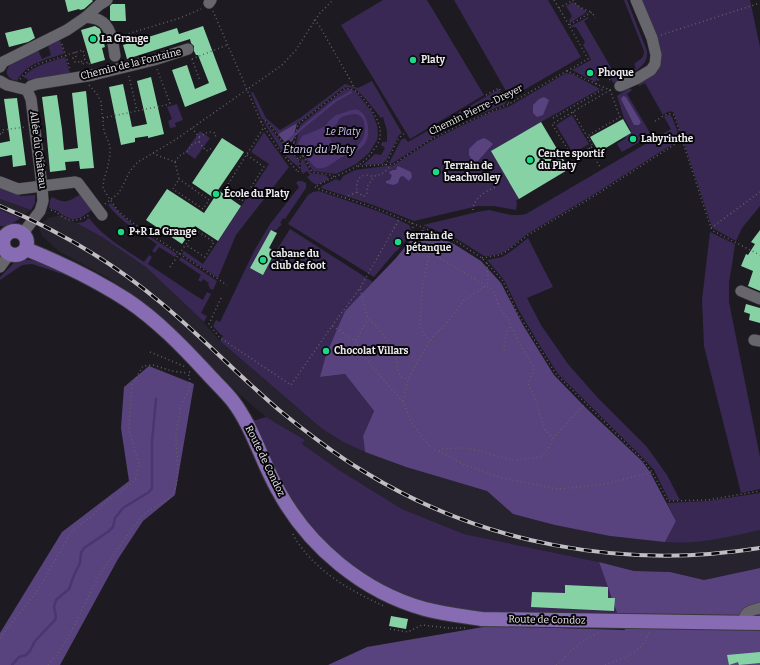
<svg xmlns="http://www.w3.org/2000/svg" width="760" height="665" font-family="Bitter,serif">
<rect width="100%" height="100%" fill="#1d1b21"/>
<g fill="#26232e">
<path d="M 0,199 L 11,203 L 31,210 L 20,218 L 0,210 Z"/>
<path d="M 61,215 L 102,237 L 147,268 L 198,316 L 220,341 L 321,428 L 343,442 L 365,452 L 406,467 L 487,491 L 513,514 L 555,525 L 610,536 L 678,543 L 726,537 L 760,530 L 760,568 L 704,580 L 670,572 L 634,571 L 599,562 L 464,534 L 402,509 L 339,470 L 302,444 L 305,440 L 266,417 L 239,394 L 181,336 L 133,295 L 105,276 L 60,252 L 42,236 L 38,225 L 49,218 Z"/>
</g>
<g fill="#382853">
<path d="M 383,0 L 427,0 L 484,95 L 410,139 L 341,25 Z"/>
<path d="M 454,0 L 548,0 L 581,57 L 510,98 Z"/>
<path d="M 624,0 L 627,0 L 647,51 C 648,63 641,67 632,73 L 631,71 L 636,68 L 634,64 L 643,57 L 644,51 Z"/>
<path d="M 641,0 L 750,0 L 760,47 L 760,206 L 742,228 L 736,241 L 714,229 L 712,227 L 674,113 C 670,110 667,112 663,115 L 645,83 L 639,86 L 639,84 L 654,72 Z"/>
<path d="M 573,2 L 587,12 L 570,23 L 569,21 L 572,16 L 566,6 Z"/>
<path d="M 588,17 L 589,18 L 584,21 L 617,78 L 623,75 L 622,80 L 613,83 L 609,74 L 604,73 L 599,75 L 595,82 L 572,70 L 591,60 L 589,56 L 589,55 L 583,45 L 585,42 L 576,27 L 572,27 L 571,26 Z"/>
<path d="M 58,40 L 60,40 L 64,53 L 63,54 C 45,60 26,63 17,81 C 13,80 9,79 7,74 C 4,62 30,54 38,50 L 42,59 L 51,55 L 48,45 Z"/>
<path d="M 65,57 L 70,73 L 70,74 L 28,80 L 26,78 L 24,78 L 24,76 C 35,65 50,62 65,57 Z"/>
<path d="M 566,73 L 572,74 L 600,89 L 541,122 L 519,199 L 516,201 L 517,203 L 516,210 L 494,206 L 478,206 L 414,221 L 373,205 L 321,188 L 322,186 L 336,179 L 340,181 L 343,176 L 355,170 L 394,165 L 431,141 L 461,126 L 492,112 L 510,106 Z"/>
<path d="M 372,81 L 402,133 L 399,135 L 387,159 L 382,164 L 363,165 L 375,154 L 381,155 L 385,148 L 381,145 L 382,142 L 387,142 L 387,131 L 383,117 L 381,118 C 376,112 360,90 353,88 C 350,87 346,87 343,88 L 302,120 L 278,134 L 267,121 L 262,119 L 251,93 L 253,92 L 266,118 L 280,130 L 300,118 L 345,84 L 358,88 Z"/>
<path d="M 629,88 L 632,90 L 627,94 L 650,133 L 655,131 L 655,133 L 622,152 L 617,144 L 626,138 L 625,136 L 631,131 L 624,118 L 617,96 Z"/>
<path d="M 348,89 L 351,89 L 356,92 L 372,112 L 377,125 L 378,134 L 377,140 L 369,153 L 356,164 L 336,174 L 313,171 L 296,144 L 300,125 L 344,90 Z"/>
<path d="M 499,89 L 501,92 L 498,94 L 502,101 L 505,100 L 506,101 L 505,104 L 459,123 L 443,132 L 440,131 L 438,128 L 460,116 L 458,113 Z"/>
<path d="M 177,104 L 183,120 L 175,123 L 176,127 L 170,128 L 168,121 L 172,119 L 167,107 Z"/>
<path d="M 572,115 L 589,144 L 573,153 L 556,125 Z"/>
<path d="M 668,115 L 670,115 L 672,117 L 680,138 L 679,140 L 593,195 L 527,234 L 506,251 L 499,254 L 489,256 L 484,256 L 457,239 L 423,225 L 477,212 L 489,210 L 511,215 L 520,215 L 526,214 L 671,129 L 664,117 Z"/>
<path d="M 264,122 L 265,122 L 292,155 L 295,156 L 299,162 L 299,167 L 291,161 L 281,150 Z"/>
<path d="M 434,127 L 437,132 L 437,135 L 399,159 L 393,163 L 389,163 L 401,140 L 405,138 L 408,142 Z"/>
<path d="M 200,131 L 210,138 L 195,159 L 185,152 Z"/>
<path d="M 264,132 L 289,167 L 236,235 L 218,278 L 182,254 L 184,251 L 203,264 L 205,261 L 269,164 L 251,152 Z"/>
<path d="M 303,159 L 311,173 L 325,175 L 328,177 L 329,179 C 317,185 317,188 307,177 L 310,175 L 307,171 L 303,174 L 301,171 L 301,160 Z"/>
<path d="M 298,181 L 302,181 L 306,183 L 306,188 L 285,219 L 283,218 L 280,223 L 282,224 L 276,230 L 273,230 L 265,245 L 276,251 L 290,229 L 373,282 L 345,311 L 321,377 L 345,374 L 374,411 L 363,436 L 365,452 L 343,442 L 321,428 L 220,341 L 223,336 L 220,334 L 213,326 L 216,320 L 220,322 L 254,251 L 270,224 L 299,187 L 296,183 Z"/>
<path d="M 0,187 L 21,196 L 35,195 L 35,203 L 31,210 L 0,199 Z"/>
<path d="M 319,191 C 349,202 381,210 409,225 C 410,227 411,229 411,232 C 410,235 400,247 397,251 L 396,251 L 374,277 L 288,224 L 308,195 L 313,192 Z"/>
<path d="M 81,194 L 92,210 L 80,218 L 74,219 L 71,219 L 61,214 L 58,211 L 49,208 L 50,200 L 52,197 C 66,204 67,202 81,194 Z"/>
<path d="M 111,203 C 126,224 155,239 177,254 L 175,257 L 159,247 L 155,253 L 152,251 L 157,244 C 139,232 121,222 108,205 Z"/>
<path d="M 0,210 L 20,218 C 14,223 8,227 0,226 Z"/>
<path d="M 89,218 C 103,237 125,249 144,262 L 149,255 L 152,257 L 148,264 L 190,292 L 203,300 L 207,292 L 211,294 L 201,313 L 207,316 L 204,322 L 147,268 L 102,237 L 76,223 L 84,222 Z"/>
<path d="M 710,232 L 735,244 L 732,265 L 729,282 L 729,302 L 760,457 L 760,489 L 741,493 L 704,346 L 702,300 Z"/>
<path d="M 528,238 L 553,287 L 527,298 L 541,325 L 568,364 L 598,398 L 647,447 L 667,475 L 680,500 L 669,500 L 654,470 L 644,459 L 558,374 L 537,341 L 518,309 L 504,280 L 487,260 L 502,257 L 510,252 Z"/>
<path d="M 181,257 L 217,281 L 213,290 L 209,288 L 210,287 L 208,285 L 209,283 L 203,279 L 201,282 L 198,280 L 201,275 L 179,260 Z"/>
<path d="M 22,260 L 30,260 L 37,261 L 81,280 L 32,264 L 22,265 L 0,280 L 0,277 L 14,263 Z"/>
<path d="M 266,417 L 305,440 L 302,444 L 339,470 L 402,509 L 464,534 L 599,562 L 617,613 L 532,613 L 483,615 L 411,599 L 371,580 L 323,543 L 285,492 L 252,421 Z"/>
<path d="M 760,493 L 760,530 C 730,537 695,545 665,542 L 676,521 L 667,503 L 707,501 Z"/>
</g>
<g fill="#59437f">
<path d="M 623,96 L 626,97 L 641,122 L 639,125 L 634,125 L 621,99 Z"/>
<path d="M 544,97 L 549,100 L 543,115 L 537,117 L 533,113 L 533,105 L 539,99 Z"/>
<path d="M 297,123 L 293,140 L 287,145 L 278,134 Z"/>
<path d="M 484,138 L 488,140 L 493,144 L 478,161 L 473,162 L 469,155 L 469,149 L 477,141 Z"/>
<path d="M 398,166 L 411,172 L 412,177 L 409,181 L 403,176 L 400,177 L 398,183 L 393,185 L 386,183 L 386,181 L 390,180 L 392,175 L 390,174 L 389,172 L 393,170 L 396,170 L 397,167 Z"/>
<path d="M 423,230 L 454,244 L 481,261 L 501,283 L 523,325 L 554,375 L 586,408 L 642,461 L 650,472 L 676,521 L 665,542 L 610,536 L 555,525 L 513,514 L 487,491 L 406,467 L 365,452 L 363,436 L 374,411 L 345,374 L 320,377 L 326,355 L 345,311 L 396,258 L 417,232 Z"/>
<path d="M 149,366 L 194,384 L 175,495 L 143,521 L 118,559 L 60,665 L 0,665 L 0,633 L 62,532 L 129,481 L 121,428 L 124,387 Z"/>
<path d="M 599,562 L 634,571 L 670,572 L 704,580 L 760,568 L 760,665 L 328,665 L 367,647 L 489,626 L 625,630 L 617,613 Z"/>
</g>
<path fill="#4b346f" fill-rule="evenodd" d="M 352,110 C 354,110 356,109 358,110 C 369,114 371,136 365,143 C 360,151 352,153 344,156 C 337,159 326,171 317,168 C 311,166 302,149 298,144 L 302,136 L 315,131 L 325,126 L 329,121 L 336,115 ZM 353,114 C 355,114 358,114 360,116 C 367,121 366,137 360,143 C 356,148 349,151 343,153 C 333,148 329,141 329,130 L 337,124 L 339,119 L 344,116 Z"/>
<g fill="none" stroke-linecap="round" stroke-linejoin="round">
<g stroke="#4b346f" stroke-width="2.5">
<path d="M 283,146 L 303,127 L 335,101 L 351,92"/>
<path d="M 12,665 L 19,657 L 26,655 L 30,651 L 35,641 L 55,620 L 56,617 L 54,607 L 56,600 L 69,589 L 74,575 L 80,563 L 81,553 L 84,548 L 109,531 L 113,527 L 115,518 L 123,508 L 149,492 L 152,488 L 152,442 L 156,399"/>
</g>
</g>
<g fill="#86d2a5">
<path d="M 65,0 L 92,0 L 93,1 L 84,9 L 80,10 L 79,9 L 68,12 Z"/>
<path d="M 112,4 L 125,4 L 126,21 L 112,21 L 110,20 L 110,6 Z"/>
<path d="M 95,26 L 100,29 L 105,47 L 102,48 L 105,60 L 91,64 L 81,30 Z"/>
<path d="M 203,26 L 227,90 L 185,107 L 172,70 L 187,65 L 195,89 L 209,83 L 198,55 L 196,55 L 194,51 L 194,46 L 191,43 L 190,39 L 127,59 L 123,45 L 177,28 L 179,34 Z"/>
<path d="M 31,27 L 35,38 L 28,42 L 9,47 L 5,33 Z"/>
<path d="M 151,77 L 164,134 L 148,138 L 148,136 L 135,138 L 135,142 L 121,145 L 109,87 L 123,84 L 132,127 L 147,124 L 137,81 Z"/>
<path d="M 86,91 L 94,168 L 80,169 L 79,161 L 65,162 L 66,170 L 50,172 L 46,128 L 42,97 L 57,95 L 62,129 L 64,150 L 78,148 L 72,93 Z"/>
<path d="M 17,98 L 26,165 L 13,167 L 12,155 L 0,157 L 0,143 L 10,141 L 4,99 Z"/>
<path d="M 623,119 L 631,133 L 599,152 L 590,137 Z"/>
<path d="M 541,122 L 569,169 L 519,199 L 491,151 Z"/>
<path d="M 222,138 L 244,152 L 218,190 L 241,206 L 218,241 L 195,226 L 182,244 L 146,220 L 167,189 L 204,213 L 214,198 L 192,183 Z"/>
<path d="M 271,230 L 277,233 L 269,248 L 275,252 L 263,275 L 250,268 Z"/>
<path d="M 760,230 L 760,291 L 748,286 L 753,271 L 741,266 L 746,254 L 748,255 L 755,244 L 751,242 Z"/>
<path d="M 746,304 L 760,308 L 760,323 L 749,320 L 750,314 L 744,312 Z"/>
<path d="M 565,585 L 608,587 L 608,598 L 615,598 L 614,611 L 531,607 L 532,592 L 565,593 Z"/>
<path d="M 391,616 L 408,619 L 406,629 L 389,626 Z"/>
<path d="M 760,652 L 760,663 L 739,665 L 738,662 L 729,665 L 727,655 Z"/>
</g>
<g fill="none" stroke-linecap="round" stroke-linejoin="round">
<defs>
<g id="minor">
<path d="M 209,3 L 211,0"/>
<path d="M 86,17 C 90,18 95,18 99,20 C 112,26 113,44 115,56"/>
<path d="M 0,67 L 3,62 L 67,30 L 86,17 L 99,5 L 107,0"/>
<path d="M 0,81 L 7,85 L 27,90"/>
<path d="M 620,86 L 636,79 L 651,70 L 655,64 L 656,55 L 652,38 L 636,0"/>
<path d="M 27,90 L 31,86 L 37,84 L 93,75 L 154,60 L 188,49"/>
<path d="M 0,182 L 18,189 L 75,182 L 78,183 L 102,215"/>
<path d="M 23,233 L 40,211 L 43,201 L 42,186 L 31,99 L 27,90"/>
<path d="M 0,267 L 10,253"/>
<path d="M 741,291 L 760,299"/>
<path d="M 754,340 L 760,341"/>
<path d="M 743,623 C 745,611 749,611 760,608"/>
</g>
<g id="major">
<circle cx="15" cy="243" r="12"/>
<path d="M 26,249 C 61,263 96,280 127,300 C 157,320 183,347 207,373 C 215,382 224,390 232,400 C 253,427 261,460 278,490 C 308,546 363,592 425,609 C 444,614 463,616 482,619 L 760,623"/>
</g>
</defs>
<use href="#minor" stroke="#39383c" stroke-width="12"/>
<use href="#major" stroke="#39383c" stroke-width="16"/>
<g stroke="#615f64" stroke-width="1.5" stroke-dasharray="1 3" stroke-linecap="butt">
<path d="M 554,0 L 569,25"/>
<path d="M 559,8 L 573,0 C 577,7 585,10 592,12"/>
<path d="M 213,11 L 261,122 L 277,147 L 298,172"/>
<path d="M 314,20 L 319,25 L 352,83 L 353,86 L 353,89"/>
<path d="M 661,35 L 760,3"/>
<path d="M 121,36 L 180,18 L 201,9"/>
<path d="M 62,44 L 70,69"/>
<path d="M 75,52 L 76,57 L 73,58 L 75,62 L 81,62"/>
<path d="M 192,59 L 227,45"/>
<path d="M 192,59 L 200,81"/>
<path d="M 567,71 L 588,59 L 569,25 L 592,12 L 595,18"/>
<path d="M 129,76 L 137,111"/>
<path d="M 20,79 L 28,70 L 38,64 L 83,50 L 85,59 L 81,62 L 82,64 L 89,62 L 90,66"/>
<path d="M 596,84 C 598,78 601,74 608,76 L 611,83"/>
<path d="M 89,85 L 97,94 L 101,102 L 104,131 L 110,146 L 110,155 L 107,170 L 104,179 L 103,187 L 105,192 L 118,211 L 130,221 L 227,285"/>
<path d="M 610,90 L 620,117 L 587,136 L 593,146 L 573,158 L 552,124 Z"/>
<path d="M 486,95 L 499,88 L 509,104"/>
<path d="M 573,112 L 587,136"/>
<path d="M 103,118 L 166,105 L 170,103 L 157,69"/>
<path d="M 553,118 L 605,88"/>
<path d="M 655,121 C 661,118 668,111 674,115 L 711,228 L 713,231 L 760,255"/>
<path d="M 261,122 L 264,121 L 266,121 L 286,146 L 289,147"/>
<path d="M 0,134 L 3,134 L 2,130 L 26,127"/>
<path d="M 199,137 C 205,134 208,130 215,133 L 216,135 L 215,137"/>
<path d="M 199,142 L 206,151 L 209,150 L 213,147"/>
<path d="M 294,143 L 289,147 L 298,159"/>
<path d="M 589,148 L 600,167"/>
<path d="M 153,153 L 159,156 L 175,162 L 179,156 L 188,151 C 190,146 193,143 199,142 L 199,137 L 192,128"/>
<path d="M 247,155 L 264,167 L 242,201 L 225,189 L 264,127"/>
<path d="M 303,156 L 312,172 L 331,175 L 335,177"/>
<path d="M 175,162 L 179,179 L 173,189 L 203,209 L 209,200 L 179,179"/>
<path d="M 385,165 C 391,156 396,138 404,134"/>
<path d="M 358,166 L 364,166 L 394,164 L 430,140 L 462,124 L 509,104 L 567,71 L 610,90 L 611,90"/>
<path d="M 298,172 C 300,168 301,163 298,159 L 303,156 L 294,143 L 298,124 L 344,89 C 354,86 360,95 366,102 C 374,113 384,127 379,141 C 378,144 376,147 374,149 C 370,156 364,162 357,166 C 343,174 328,179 315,187"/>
<path d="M 315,187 L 321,190 L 375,208 L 456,241 L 482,258 L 503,281 L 517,312 L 556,374 L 643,460 L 652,472 L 668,501 L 707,500 L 760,491"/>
<path d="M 357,192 L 363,196 L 365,196 L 367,193 L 367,187 L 373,178 L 372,176"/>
<path d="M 345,198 L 348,196 L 357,192 C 356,184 357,176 366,175 C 368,175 371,176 373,176 C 380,176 387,171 391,165"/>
<path d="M 105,204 L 119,193 L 130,171 L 138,162 L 175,140 L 282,65 L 296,50 L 310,28 L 320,13 L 333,0"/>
<path d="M 51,210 C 55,211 56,212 60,215 C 71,223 79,221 91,214"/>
<path d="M 473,210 C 473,198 486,191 496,187"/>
<path d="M 412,223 L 415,237 L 430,252 L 426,269 L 422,290 L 420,325 L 424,335 L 430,340 L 434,335 L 441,329 L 451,318 L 464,300 L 486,286 L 491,289 L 494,293 L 500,309 L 508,319 L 518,341 L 533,365 L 534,370 L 529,382 L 529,386 L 533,393 L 545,430 L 553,438 L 585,404"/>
<path d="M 711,228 L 760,192"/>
<path d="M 430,252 L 486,286 L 488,283 L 487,263"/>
<path d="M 482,258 L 500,255 L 507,251 L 528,235 L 594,196 L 669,148 L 682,139"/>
<path d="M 170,267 L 196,230 L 214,242 L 205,257 L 186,245"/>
<path d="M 360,289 L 368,319 L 375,324 L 385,338 L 395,353 L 398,372 L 402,378 L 408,379"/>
<path d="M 221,298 L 209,324 L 219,337 L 291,385 L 332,326 C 335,328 338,329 341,331 C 346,336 349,339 355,340 L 359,349 L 369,363 L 403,402 L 411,422 L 430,447 L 467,466 L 502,478 L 557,489 L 606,484 L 652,472"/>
<path d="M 332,326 L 360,288 L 400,218"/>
<path d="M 356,340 L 368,319"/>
<path d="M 504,351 C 505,341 505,333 511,325"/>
<path d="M 150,352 L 186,367"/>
<path d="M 403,401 L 408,379 L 430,340"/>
<path d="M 439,451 L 442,449 L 459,448 L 468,448 L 508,459 L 515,460 L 526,459 L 536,458 L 542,456 L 548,449 L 553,438"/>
<path d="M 293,534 C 295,539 298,543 301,547 C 322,575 353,592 384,606"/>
<path d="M 390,629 L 408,632 L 422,625 L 448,628 L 465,628"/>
<path d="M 0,638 L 38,590 L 72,531 L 92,516 L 106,501 L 121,492 L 135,480 L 139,464 L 129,429 L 132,385 L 143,366 L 153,365 L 172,371 L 188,373"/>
<path d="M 48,665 C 75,637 84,597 106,565 C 112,557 118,549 124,540 C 131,531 137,520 147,512 C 155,506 166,503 172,494 C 182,480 175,452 176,434 C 177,426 179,416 181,407 C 185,393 194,390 188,373 L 191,371"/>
<path d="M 556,665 L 558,664 L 571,651 L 585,640 L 600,632"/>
<path d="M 605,665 C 616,661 631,657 639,648 C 644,644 647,638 649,632"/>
</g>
<use href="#minor" stroke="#68666d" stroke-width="11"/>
<use href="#major" stroke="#876cb3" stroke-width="14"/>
<defs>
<path id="rail" d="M 0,206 C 58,230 112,262 160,302 C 201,336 238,375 279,410 C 306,432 333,453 363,471 C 481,544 623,570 760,548"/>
</defs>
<use href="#rail" stroke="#c0bec2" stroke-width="4"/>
<use href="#rail" stroke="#070609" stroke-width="2.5" stroke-dasharray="8" stroke-linecap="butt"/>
</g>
<g fill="#1cd988" stroke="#070609" stroke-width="1.5">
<circle cx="93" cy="39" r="4"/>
<circle cx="413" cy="60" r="4"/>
<circle cx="590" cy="73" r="4"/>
<circle cx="633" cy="139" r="4"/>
<circle cx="530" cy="160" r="4"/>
<circle cx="436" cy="172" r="4"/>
<circle cx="216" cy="194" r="4"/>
<circle cx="121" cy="232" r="4"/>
<circle cx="398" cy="242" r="4"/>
<circle cx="263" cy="260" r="4"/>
<circle cx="326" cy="351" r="4"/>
</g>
<g text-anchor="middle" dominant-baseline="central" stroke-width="4" stroke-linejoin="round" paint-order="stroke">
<g font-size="10" font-weight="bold" fill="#eceaee" stroke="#070609" text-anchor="start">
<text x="101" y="39">La Grange</text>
<text x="421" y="60">Platy</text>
<text x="598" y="73">Phoque</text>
<text x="641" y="139">Labyrinthe</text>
<text x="538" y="154">Centre sportif<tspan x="538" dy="12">du Platy</tspan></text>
<text x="444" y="166">Terrain de<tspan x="444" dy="12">beachvolley</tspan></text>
<text x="224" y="194">École du Platy</text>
<text x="129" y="232">P+R La Grange</text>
<text x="406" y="236">terrain de<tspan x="406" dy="12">pétanque</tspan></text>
<text x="271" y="254">cabane du<tspan x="271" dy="12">club de foot</tspan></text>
<text x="334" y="351">Chocolat Villars</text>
</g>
<g font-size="10" fill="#eceaee" stroke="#070609">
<text transform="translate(131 64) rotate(-14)">Chemin de la Fontaine</text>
<text transform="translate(476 110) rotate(-26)">Chemin Pierre-Dreyer</text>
<text transform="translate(38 150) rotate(83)">Allée du Château</text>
<text transform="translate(265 461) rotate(64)">Route de Condoz</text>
<text transform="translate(547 620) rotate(1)">Route de Condoz</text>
</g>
<g font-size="10" font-style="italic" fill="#d3c2f8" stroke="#070609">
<text x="343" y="132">Le Platy</text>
</g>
<g font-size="11" font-style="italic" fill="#dfd4f9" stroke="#070609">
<text x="319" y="149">Étang du Platy</text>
</g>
</g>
</svg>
